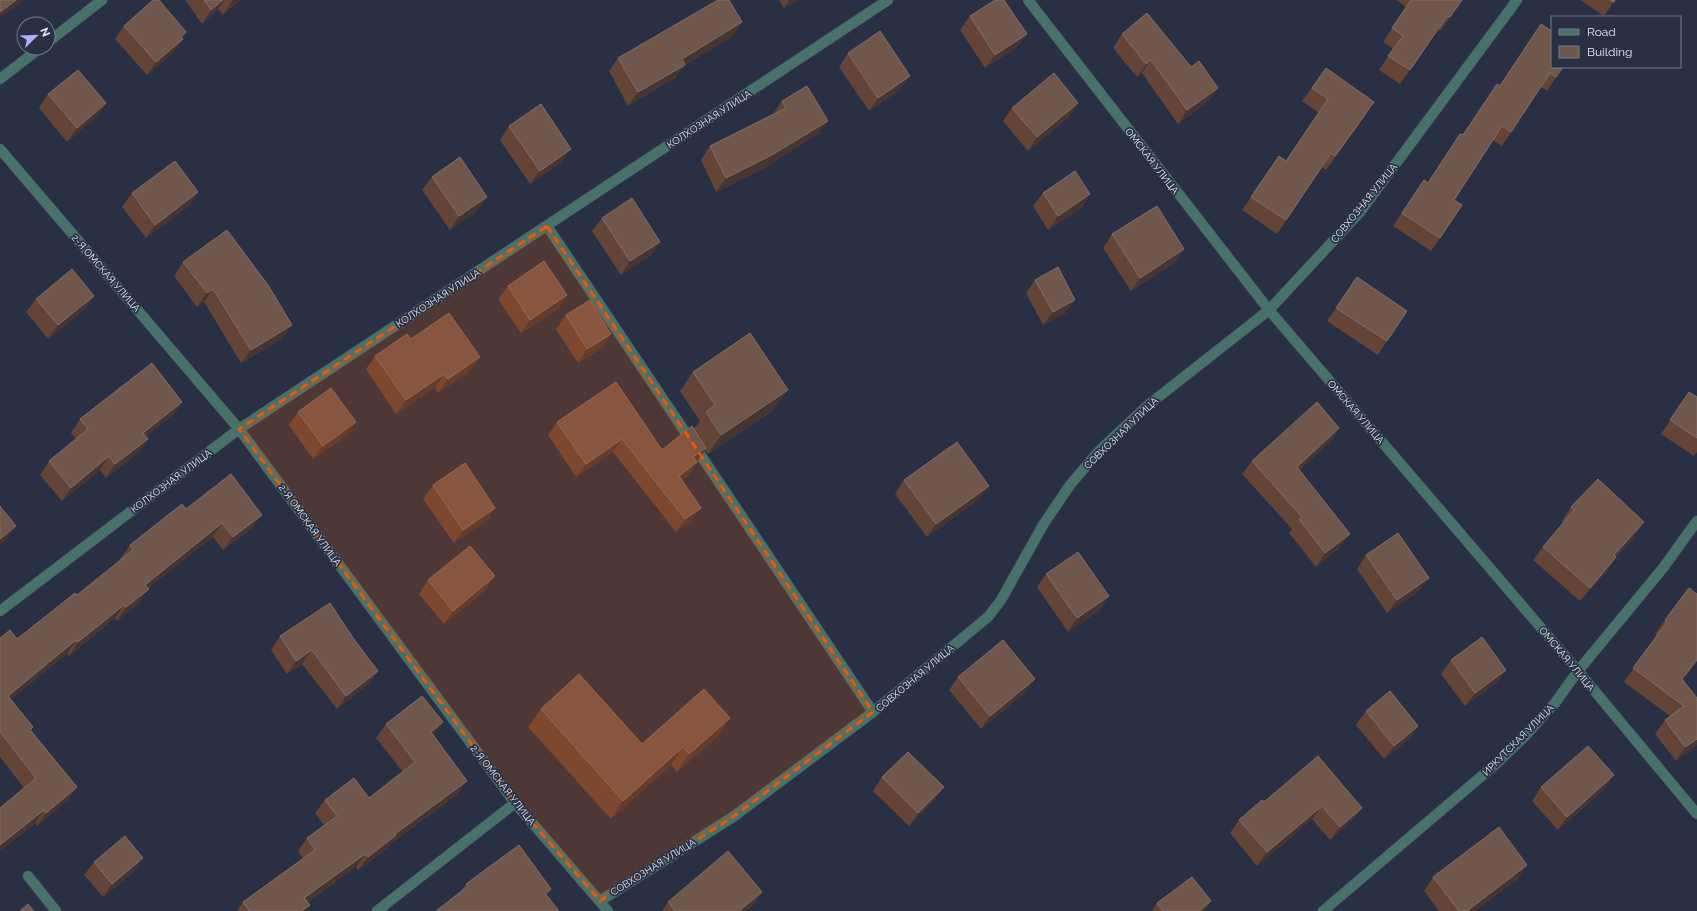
<svg xmlns="http://www.w3.org/2000/svg" width="1697" height="911" font-family="Raleway,sans-serif">
<rect width="100%" height="100%" fill="#293043"/>
<g fill="none" stroke-linecap="round" stroke-linejoin="round">
<defs>
<g id="minor">
<path d="M 1028,0 L 1269,310 L 1578,671 L 1697,814"/>
<path d="M 48,42 L 102,0"/>
<path d="M 0,79 L 40,48"/>
<path d="M 0,149 L 239,429 L 515,803 L 608,911"/>
<path d="M 547,226 L 873,712"/>
<path d="M 0,611 L 239,429 L 888,0"/>
<path d="M 28,876 L 56,911"/>
<path d="M 600,901 L 733,817 L 873,712 L 988,617 L 1001,600 L 1043,525 L 1070,485 L 1099,451 L 1147,406 L 1269,310 L 1360,212 L 1517,0"/>
<path d="M 377,911 L 515,803"/>
<path d="M 1323,911 L 1497,763 L 1525,736 L 1555,703 L 1578,671 L 1663,568 L 1697,521"/>
</g>
</defs>
<use href="#minor" stroke="#474e60" stroke-width="11"/>
<use href="#minor" stroke="#467269" stroke-width="10"/>
</g>
<g fill="#634436">
<path d="M 185,0 L 240,0 L 223,15 L 218,9 L 202,24 Z"/>
<path d="M 779,0 L 798,0 L 784,8 Z"/>
<path d="M 1396,0 L 1462,0 L 1440,31 L 1438,29 L 1400,84 L 1379,70 L 1393,49 L 1383,42 L 1406,7 Z"/>
<path d="M 1580,0 L 1615,0 L 1604,16 Z"/>
<path d="M 970,16 L 1017,47 L 985,68 L 960,30 Z"/>
<path d="M 742,22 L 733,36 L 685,65 L 675,78 L 628,106 L 609,71 L 618,58 Z"/>
<path d="M 1541,24 L 1563,67 L 1547,91 L 1541,87 L 1502,146 L 1493,140 L 1454,200 L 1440,238 L 1431,251 L 1393,226 L 1424,180 L 1428,183 L 1460,134 L 1463,135 L 1497,84 L 1500,85 Z"/>
<path d="M 124,26 L 186,32 L 182,38 L 183,39 L 173,53 L 147,75 L 115,39 Z"/>
<path d="M 1122,34 L 1191,67 L 1218,88 L 1209,101 L 1178,124 L 1142,73 L 1137,77 L 1113,48 Z"/>
<path d="M 848,53 L 901,89 L 869,111 L 839,67 Z"/>
<path d="M 1326,68 L 1365,116 L 1326,170 L 1322,167 L 1277,234 L 1242,210 L 1279,156 L 1286,161 L 1319,113 L 1302,101 Z"/>
<path d="M 48,94 L 106,103 L 97,117 L 67,142 L 39,108 Z"/>
<path d="M 782,101 L 828,121 L 818,134 L 761,170 L 716,192 L 701,160 L 710,146 L 773,114 Z"/>
<path d="M 1012,108 L 1069,117 L 1028,151 L 1003,121 Z"/>
<path d="M 509,126 L 562,162 L 530,184 L 500,140 Z"/>
<path d="M 432,177 L 487,197 L 478,210 L 450,230 L 422,190 Z"/>
<path d="M 198,192 L 189,206 L 146,238 L 122,207 L 132,193 Z"/>
<path d="M 1043,193 L 1090,194 L 1081,208 L 1048,230 L 1033,206 Z"/>
<path d="M 602,218 L 660,242 L 651,255 L 621,275 L 592,231 Z"/>
<path d="M 1112,234 L 1184,249 L 1175,262 L 1131,291 L 1103,248 Z"/>
<path d="M 183,262 L 283,338 L 241,363 L 204,302 L 197,307 L 174,276 Z"/>
<path d="M 1357,277 L 1387,341 L 1378,355 L 1327,321 Z"/>
<path d="M 1035,280 L 1066,313 L 1043,325 L 1026,293 Z"/>
<path d="M 508,286 L 567,295 L 558,309 L 521,333 L 498,299 Z"/>
<path d="M 94,296 L 85,309 L 48,339 L 26,312 L 36,299 Z"/>
<path d="M 566,315 L 611,334 L 602,348 L 578,363 L 556,329 Z"/>
<path d="M 375,356 L 480,357 L 470,371 L 438,393 L 435,387 L 396,414 L 366,369 Z"/>
<path d="M 693,372 L 775,409 L 708,454 L 705,450 L 696,462 L 688,476 L 682,480 L 691,521 L 676,532 L 613,452 L 576,477 L 548,435 L 557,422 L 616,382 L 662,450 L 694,429 L 700,421 L 680,391 Z"/>
<path d="M 1689,392 L 1697,397 L 1697,452 L 1694,456 L 1661,434 Z"/>
<path d="M 182,402 L 173,415 L 146,436 L 148,439 L 138,453 L 106,478 L 100,470 L 62,501 L 40,475 L 49,461 L 76,439 L 71,433 L 80,419 Z"/>
<path d="M 298,412 L 356,422 L 346,436 L 313,459 L 289,425 Z"/>
<path d="M 1339,428 L 1330,442 L 1299,470 L 1340,547 L 1316,567 L 1289,533 L 1292,529 L 1242,474 L 1252,461 Z"/>
<path d="M 904,480 L 979,499 L 927,537 L 895,494 Z"/>
<path d="M 433,485 L 495,508 L 486,521 L 454,543 L 423,499 Z"/>
<path d="M 1571,507 L 1635,536 L 1616,557 L 1607,571 L 1580,601 L 1533,560 L 1543,547 L 1564,523 L 1562,521 Z"/>
<path d="M 186,509 L 252,528 L 223,550 L 213,537 L 148,588 L 139,603 L 117,621 L 115,618 L 69,656 L 67,654 L 11,699 L 31,730 L 77,787 L 68,800 L 37,826 L 35,823 L 0,851 L 0,808 L 24,788 L 0,757 L 0,638 L 17,639 L 77,595 L 121,560 L 120,559 L 130,545 Z"/>
<path d="M 1366,555 L 1419,591 L 1387,613 L 1357,569 Z"/>
<path d="M 1046,574 L 1100,610 L 1068,632 L 1037,587 Z"/>
<path d="M 428,580 L 486,590 L 444,624 L 419,594 Z"/>
<path d="M 1689,588 L 1683,680 L 1697,698 L 1697,745 L 1676,761 L 1655,734 L 1665,720 L 1670,716 L 1624,682 L 1657,635 L 1655,634 L 1665,620 Z"/>
<path d="M 280,636 L 353,638 L 378,671 L 369,684 L 337,709 L 302,664 L 287,674 L 271,650 Z"/>
<path d="M 1451,660 L 1506,670 L 1496,683 L 1465,706 L 1441,674 Z"/>
<path d="M 958,677 L 1025,693 L 981,729 L 949,690 Z"/>
<path d="M 541,709 L 642,744 L 730,718 L 718,736 L 677,772 L 671,765 L 611,819 L 528,727 Z"/>
<path d="M 1366,711 L 1418,726 L 1409,739 L 1384,759 L 1356,725 Z"/>
<path d="M 386,724 L 434,735 L 457,795 L 390,844 L 387,849 L 358,870 L 356,867 L 308,902 L 310,905 L 305,911 L 237,911 L 243,902 L 303,859 L 298,851 L 307,838 L 324,825 L 315,813 L 325,800 L 369,798 L 403,772 L 376,738 Z"/>
<path d="M 882,777 L 944,787 L 934,800 L 909,826 L 873,791 Z"/>
<path d="M 1541,787 L 1604,789 L 1558,830 L 1532,801 Z"/>
<path d="M 1264,802 L 1362,808 L 1352,821 L 1330,840 L 1312,819 L 1257,866 L 1230,833 L 1239,820 Z"/>
<path d="M 94,862 L 134,872 L 103,897 L 84,875 Z"/>
<path d="M 1433,877 L 1518,879 L 1475,911 L 1439,911 L 1424,891 Z"/>
<path d="M 466,884 L 551,889 L 547,895 L 460,893 Z"/>
<path d="M 762,892 L 753,905 L 746,911 L 662,911 L 668,902 Z"/>
<path d="M 1211,901 L 1204,911 L 1152,911 L 1157,903 Z"/>
</g>
<g fill="#463533">
<path d="M 16,0 L 24,0 L 0,18 L 0,12 Z"/>
<path d="M 223,0 L 225,0 L 218,9 L 202,24 L 211,10 Z"/>
<path d="M 234,0 L 240,0 L 223,15 L 232,1 Z"/>
<path d="M 789,0 L 798,0 L 784,8 Z"/>
<path d="M 742,22 L 733,36 L 682,67 L 685,65 L 675,78 L 628,106 L 638,92 L 682,59 Z"/>
<path d="M 186,32 L 179,42 L 183,39 L 173,53 L 147,75 L 156,62 Z"/>
<path d="M 1027,34 L 1017,47 L 985,68 L 995,55 Z"/>
<path d="M 1151,60 L 1142,73 L 1137,77 L 1146,64 Z"/>
<path d="M 910,76 L 901,89 L 869,111 L 878,98 Z"/>
<path d="M 1218,88 L 1209,101 L 1178,124 L 1187,110 Z"/>
<path d="M 106,103 L 97,117 L 67,142 L 77,128 Z"/>
<path d="M 1078,103 L 1069,117 L 1028,151 L 1037,137 Z"/>
<path d="M 828,121 L 818,134 L 761,170 L 716,192 L 726,178 Z"/>
<path d="M 571,149 L 562,162 L 530,184 L 540,171 Z"/>
<path d="M 198,192 L 189,206 L 146,238 L 155,225 Z"/>
<path d="M 1090,194 L 1081,208 L 1048,230 L 1058,216 Z"/>
<path d="M 487,197 L 478,210 L 450,230 L 459,216 Z"/>
<path d="M 660,242 L 651,255 L 621,275 L 630,261 Z"/>
<path d="M 1184,249 L 1175,262 L 1131,291 L 1140,278 Z"/>
<path d="M 213,289 L 204,302 L 197,307 L 207,293 Z"/>
<path d="M 567,295 L 558,309 L 521,333 L 530,320 Z"/>
<path d="M 94,296 L 85,309 L 48,339 L 58,325 Z"/>
<path d="M 1075,300 L 1066,313 L 1043,325 L 1053,312 Z"/>
<path d="M 292,325 L 283,338 L 241,363 L 251,350 Z"/>
<path d="M 611,334 L 602,348 L 578,363 L 587,349 Z"/>
<path d="M 480,357 L 470,371 L 438,393 L 448,379 Z"/>
<path d="M 444,374 L 435,387 L 396,414 L 406,400 Z"/>
<path d="M 788,390 L 775,409 L 708,454 L 721,435 Z"/>
<path d="M 182,402 L 173,415 L 133,446 L 143,433 Z"/>
<path d="M 356,422 L 346,436 L 313,459 L 323,446 Z"/>
<path d="M 1339,428 L 1330,442 L 1287,480 L 1297,467 Z"/>
<path d="M 148,439 L 138,453 L 106,478 L 115,464 Z"/>
<path d="M 622,439 L 613,452 L 576,477 L 586,464 Z"/>
<path d="M 706,448 L 697,461 L 683,470 L 693,457 Z"/>
<path d="M 109,456 L 100,470 L 62,501 L 71,488 Z"/>
<path d="M 697,462 L 688,476 L 670,490 L 679,476 Z"/>
<path d="M 989,486 L 979,499 L 927,537 L 936,524 Z"/>
<path d="M 495,508 L 486,521 L 454,543 L 463,530 Z"/>
<path d="M 701,508 L 691,521 L 676,532 L 685,519 Z"/>
<path d="M 262,515 L 252,528 L 223,550 L 233,537 Z"/>
<path d="M 1644,522 L 1635,536 L 1604,569 L 1614,555 Z"/>
<path d="M 222,523 L 213,537 L 136,598 L 145,585 Z"/>
<path d="M 16,526 L 7,539 L 0,545 L 0,539 Z"/>
<path d="M 1350,534 L 1340,547 L 1316,567 L 1325,553 Z"/>
<path d="M 1616,557 L 1607,571 L 1580,601 L 1590,588 Z"/>
<path d="M 495,576 L 486,590 L 444,624 L 453,611 Z"/>
<path d="M 1429,578 L 1419,591 L 1387,613 L 1397,600 Z"/>
<path d="M 149,589 L 139,603 L 117,621 L 126,607 Z"/>
<path d="M 1109,596 L 1100,610 L 1068,632 L 1077,618 Z"/>
<path d="M 124,605 L 115,618 L 69,656 L 78,642 Z"/>
<path d="M 76,640 L 67,654 L 0,708 L 8,696 Z"/>
<path d="M 312,650 L 302,664 L 287,674 L 296,661 Z"/>
<path d="M 1697,660 L 1697,661 L 1673,692 L 1682,679 Z"/>
<path d="M 1506,670 L 1496,683 L 1465,706 L 1475,693 Z"/>
<path d="M 378,671 L 369,684 L 337,709 L 346,696 Z"/>
<path d="M 1035,679 L 1025,693 L 981,729 L 990,716 Z"/>
<path d="M 730,718 L 718,736 L 677,772 L 689,754 Z"/>
<path d="M 443,722 L 433,736 L 431,732 Z"/>
<path d="M 1418,726 L 1409,739 L 1384,759 L 1394,746 Z"/>
<path d="M 1697,739 L 1697,745 L 1676,761 L 1685,747 Z"/>
<path d="M 683,747 L 671,765 L 611,819 L 623,801 Z"/>
<path d="M 1614,775 L 1604,789 L 1558,830 L 1567,817 Z"/>
<path d="M 467,781 L 457,795 L 390,844 L 387,849 L 358,870 L 368,857 L 395,834 Z"/>
<path d="M 77,787 L 68,800 L 37,826 L 46,813 Z"/>
<path d="M 944,787 L 934,800 L 909,826 L 918,813 Z"/>
<path d="M 1322,806 L 1312,819 L 1257,866 L 1267,852 Z"/>
<path d="M 1362,808 L 1352,821 L 1330,840 L 1340,827 Z"/>
<path d="M 44,810 L 35,823 L 0,851 L 0,845 Z"/>
<path d="M 365,854 L 356,867 L 295,911 L 304,898 Z"/>
<path d="M 143,858 L 134,872 L 103,897 L 112,884 Z"/>
<path d="M 1527,865 L 1518,879 L 1475,911 L 1467,911 Z"/>
<path d="M 762,892 L 753,905 L 746,911 L 739,911 Z"/>
<path d="M 1211,901 L 1204,911 L 1199,911 Z"/>
<path d="M 310,905 L 305,911 L 301,911 Z"/>
</g>
<g fill="#71564b" stroke="#836d66">
<path d="M 0,0 L 16,0 L 0,12 Z"/>
<path d="M 153,0 L 159,0 L 186,32 L 181,37 L 183,39 L 156,62 L 124,26 Z"/>
<path d="M 204,0 L 223,0 L 211,10 Z"/>
<path d="M 718,0 L 729,0 L 742,22 L 682,59 L 685,65 L 638,92 L 618,58 Z"/>
<path d="M 995,0 L 1004,0 L 1027,34 L 995,55 L 970,16 Z"/>
<path d="M 1411,0 L 1462,0 L 1450,17 L 1447,16 L 1410,70 L 1388,56 L 1403,36 L 1392,28 Z"/>
<path d="M 1610,0 L 1615,0 L 1614,2 Z"/>
<path d="M 1147,13 L 1191,67 L 1199,61 L 1218,88 L 1187,110 L 1151,60 L 1146,64 L 1122,34 Z"/>
<path d="M 1541,24 L 1552,31 L 1552,67 L 1563,67 L 1556,77 L 1550,73 L 1511,132 L 1502,126 L 1454,200 L 1462,205 L 1440,238 L 1402,213 L 1424,180 L 1428,183 L 1460,134 L 1463,135 L 1497,84 L 1500,86 Z"/>
<path d="M 880,31 L 910,76 L 878,98 L 848,53 Z"/>
<path d="M 1326,68 L 1374,102 L 1335,156 L 1331,153 L 1286,220 L 1251,197 L 1279,156 L 1286,161 L 1328,99 L 1312,88 Z"/>
<path d="M 78,70 L 106,103 L 77,128 L 48,94 Z"/>
<path d="M 1054,73 L 1078,103 L 1037,137 L 1012,108 Z"/>
<path d="M 807,86 L 828,121 L 770,156 L 726,178 L 710,146 L 786,108 L 782,101 Z"/>
<path d="M 541,104 L 571,149 L 540,171 L 509,126 Z"/>
<path d="M 460,157 L 487,197 L 459,216 L 432,177 Z"/>
<path d="M 175,161 L 198,192 L 155,225 L 132,193 Z"/>
<path d="M 1075,171 L 1090,194 L 1058,216 L 1043,193 Z"/>
<path d="M 632,198 L 660,242 L 630,261 L 602,218 Z"/>
<path d="M 1157,206 L 1184,249 L 1140,278 L 1112,234 Z"/>
<path d="M 227,230 L 268,285 L 292,325 L 251,350 L 213,289 L 207,293 L 183,262 Z"/>
<path d="M 544,261 L 567,295 L 530,320 L 508,286 Z"/>
<path d="M 1058,267 L 1075,300 L 1053,312 L 1035,280 Z"/>
<path d="M 72,269 L 94,296 L 58,325 L 36,299 Z"/>
<path d="M 1357,277 L 1407,311 L 1387,341 L 1336,308 Z"/>
<path d="M 590,300 L 611,334 L 587,349 L 566,315 Z"/>
<path d="M 449,313 L 480,357 L 448,379 L 444,374 L 406,400 L 375,356 L 407,334 L 411,339 Z"/>
<path d="M 750,333 L 788,390 L 721,435 L 706,412 L 715,405 L 693,372 Z"/>
<path d="M 152,363 L 182,402 L 143,433 L 148,439 L 115,464 L 109,456 L 71,488 L 49,461 L 88,429 L 80,419 Z"/>
<path d="M 616,382 L 662,450 L 692,426 L 706,448 L 693,457 L 697,462 L 679,476 L 701,508 L 685,519 L 622,439 L 586,464 L 557,422 Z"/>
<path d="M 331,388 L 356,422 L 323,446 L 298,412 Z"/>
<path d="M 1689,392 L 1697,397 L 1697,438 L 1670,420 Z"/>
<path d="M 1317,402 L 1339,428 L 1297,467 L 1350,534 L 1325,553 L 1299,519 L 1302,517 L 1252,461 Z"/>
<path d="M 957,442 L 989,486 L 936,524 L 904,480 Z"/>
<path d="M 465,463 L 495,508 L 463,530 L 433,485 Z"/>
<path d="M 231,474 L 262,515 L 233,537 L 222,523 L 145,585 L 149,589 L 126,607 L 124,605 L 78,642 L 76,640 L 8,696 L 33,727 L 30,730 L 77,787 L 46,813 L 44,810 L 0,845 L 0,808 L 36,778 L 0,732 L 0,638 L 10,630 L 17,639 L 75,593 L 77,595 L 133,550 L 130,545 L 182,504 L 186,509 Z"/>
<path d="M 1598,479 L 1644,522 L 1614,555 L 1616,557 L 1590,588 L 1543,547 L 1574,510 L 1571,507 Z"/>
<path d="M 0,506 L 16,526 L 0,539 Z"/>
<path d="M 1398,533 L 1429,578 L 1397,600 L 1366,555 Z"/>
<path d="M 470,546 L 495,576 L 453,611 L 428,580 Z"/>
<path d="M 1078,552 L 1109,596 L 1077,618 L 1046,574 Z"/>
<path d="M 1689,588 L 1697,594 L 1697,660 L 1682,679 L 1697,698 L 1697,739 L 1685,747 L 1665,720 L 1684,706 L 1633,668 L 1667,622 L 1665,620 Z"/>
<path d="M 330,603 L 353,638 L 378,671 L 346,696 L 312,650 L 296,661 L 280,636 Z"/>
<path d="M 1482,637 L 1506,670 L 1475,693 L 1451,660 Z"/>
<path d="M 1003,640 L 1035,679 L 990,716 L 958,677 Z"/>
<path d="M 579,674 L 642,744 L 704,689 L 730,718 L 689,754 L 683,747 L 623,801 L 541,709 Z"/>
<path d="M 1390,691 L 1418,726 L 1394,746 L 1366,711 Z"/>
<path d="M 422,696 L 443,722 L 431,732 L 467,781 L 395,834 L 396,835 L 368,857 L 365,854 L 304,898 L 310,905 L 301,911 L 248,911 L 249,910 L 243,902 L 315,850 L 307,838 L 337,816 L 325,800 L 354,778 L 369,798 L 415,762 L 386,724 Z"/>
<path d="M 1588,746 L 1614,775 L 1567,817 L 1541,787 Z"/>
<path d="M 908,752 L 944,787 L 918,813 L 882,777 Z"/>
<path d="M 1318,756 L 1362,808 L 1340,827 L 1322,806 L 1267,852 L 1239,820 L 1262,800 L 1264,802 Z"/>
<path d="M 1499,827 L 1527,865 L 1467,911 L 1459,911 L 1433,877 Z"/>
<path d="M 125,836 L 143,858 L 112,884 L 94,862 Z"/>
<path d="M 519,845 L 551,889 L 545,893 L 559,911 L 436,911 L 468,886 L 466,884 Z"/>
<path d="M 728,851 L 762,892 L 739,911 L 675,911 L 668,902 Z"/>
<path d="M 1192,877 L 1211,901 L 1199,911 L 1163,911 L 1157,903 Z"/>
<path d="M 28,904 L 34,911 L 20,911 Z"/>
</g>
<path fill="#e8590c" fill-opacity="0.2" stroke="#e8590c" stroke-width="3" stroke-dasharray="8 5" stroke-linejoin="round" d="M 547,226 L 873,712 L 733,817 L 600,901 L 515,803 L 239,429 Z"/>
<g text-anchor="middle" dominant-baseline="central" stroke-width="3.5" stroke-linejoin="round" paint-order="stroke">
<g font-size="10" fill="#e5eaf7" stroke="#293043">
<text transform="translate(709 119) rotate(-33)">КОЛХОЗНАЯ УЛИЦА</text>
<text transform="translate(1152 161) rotate(52)">ОМСКАЯ УЛИЦА</text>
<text transform="translate(1364 203) rotate(-51)">СОВХОЗНАЯ УЛИЦА</text>
<text transform="translate(106 273) rotate(49)">2-Я ОМСКАЯ УЛИЦА</text>
<text transform="translate(438 298) rotate(-33)">КОЛХОЗНАЯ УЛИЦА</text>
<text transform="translate(1356 412) rotate(49)">ОМСКАЯ УЛИЦА</text>
<text transform="translate(1121 433) rotate(-44)">СОВХОЗНАЯ УЛИЦА</text>
<text transform="translate(171 481) rotate(-37)">КОЛХОЗНАЯ УЛИЦА</text>
<text transform="translate(310 525) rotate(54)">2-Я ОМСКАЯ УЛИЦА</text>
<text transform="translate(1567 659) rotate(50)">ОМСКАЯ УЛИЦА</text>
<text transform="translate(915 678) rotate(-40)">СОВХОЗНАЯ УЛИЦА</text>
<text transform="translate(1518 740) rotate(-45)">ИРКУТСКАЯ УЛИЦА</text>
<text transform="translate(503 785) rotate(52)">2-Я ОМСКАЯ УЛИЦА</text>
<text transform="translate(653 867) rotate(-32)">СОВХОЗНАЯ УЛИЦА</text>
</g>
</g>
<rect x="1551" y="16" width="130" height="52" fill="#293043" stroke="#747a8b"/>
<rect x="1559" y="29" width="20" height="6" fill="#467269" stroke="#747a8b"/>
<text x="1587" y="36" font-size="12" fill="#e5eaf7">Road</text>
<rect x="1559" y="46" width="20" height="12" fill="#71564b" stroke="#747a8b"/>
<text x="1587" y="56" font-size="12" fill="#e5eaf7">Building</text>
<g transform="translate(36 36) rotate(67)"><circle r="19" fill="#293043" stroke="#747a8b"/>
<path d="M0-3L7 15L0 10L-7 15Z" fill="#adaffb"/>
<text y="-6" font-size="11" font-weight="bold" text-anchor="middle" fill="#e5eaf7">N</text>
</g>
</svg>
